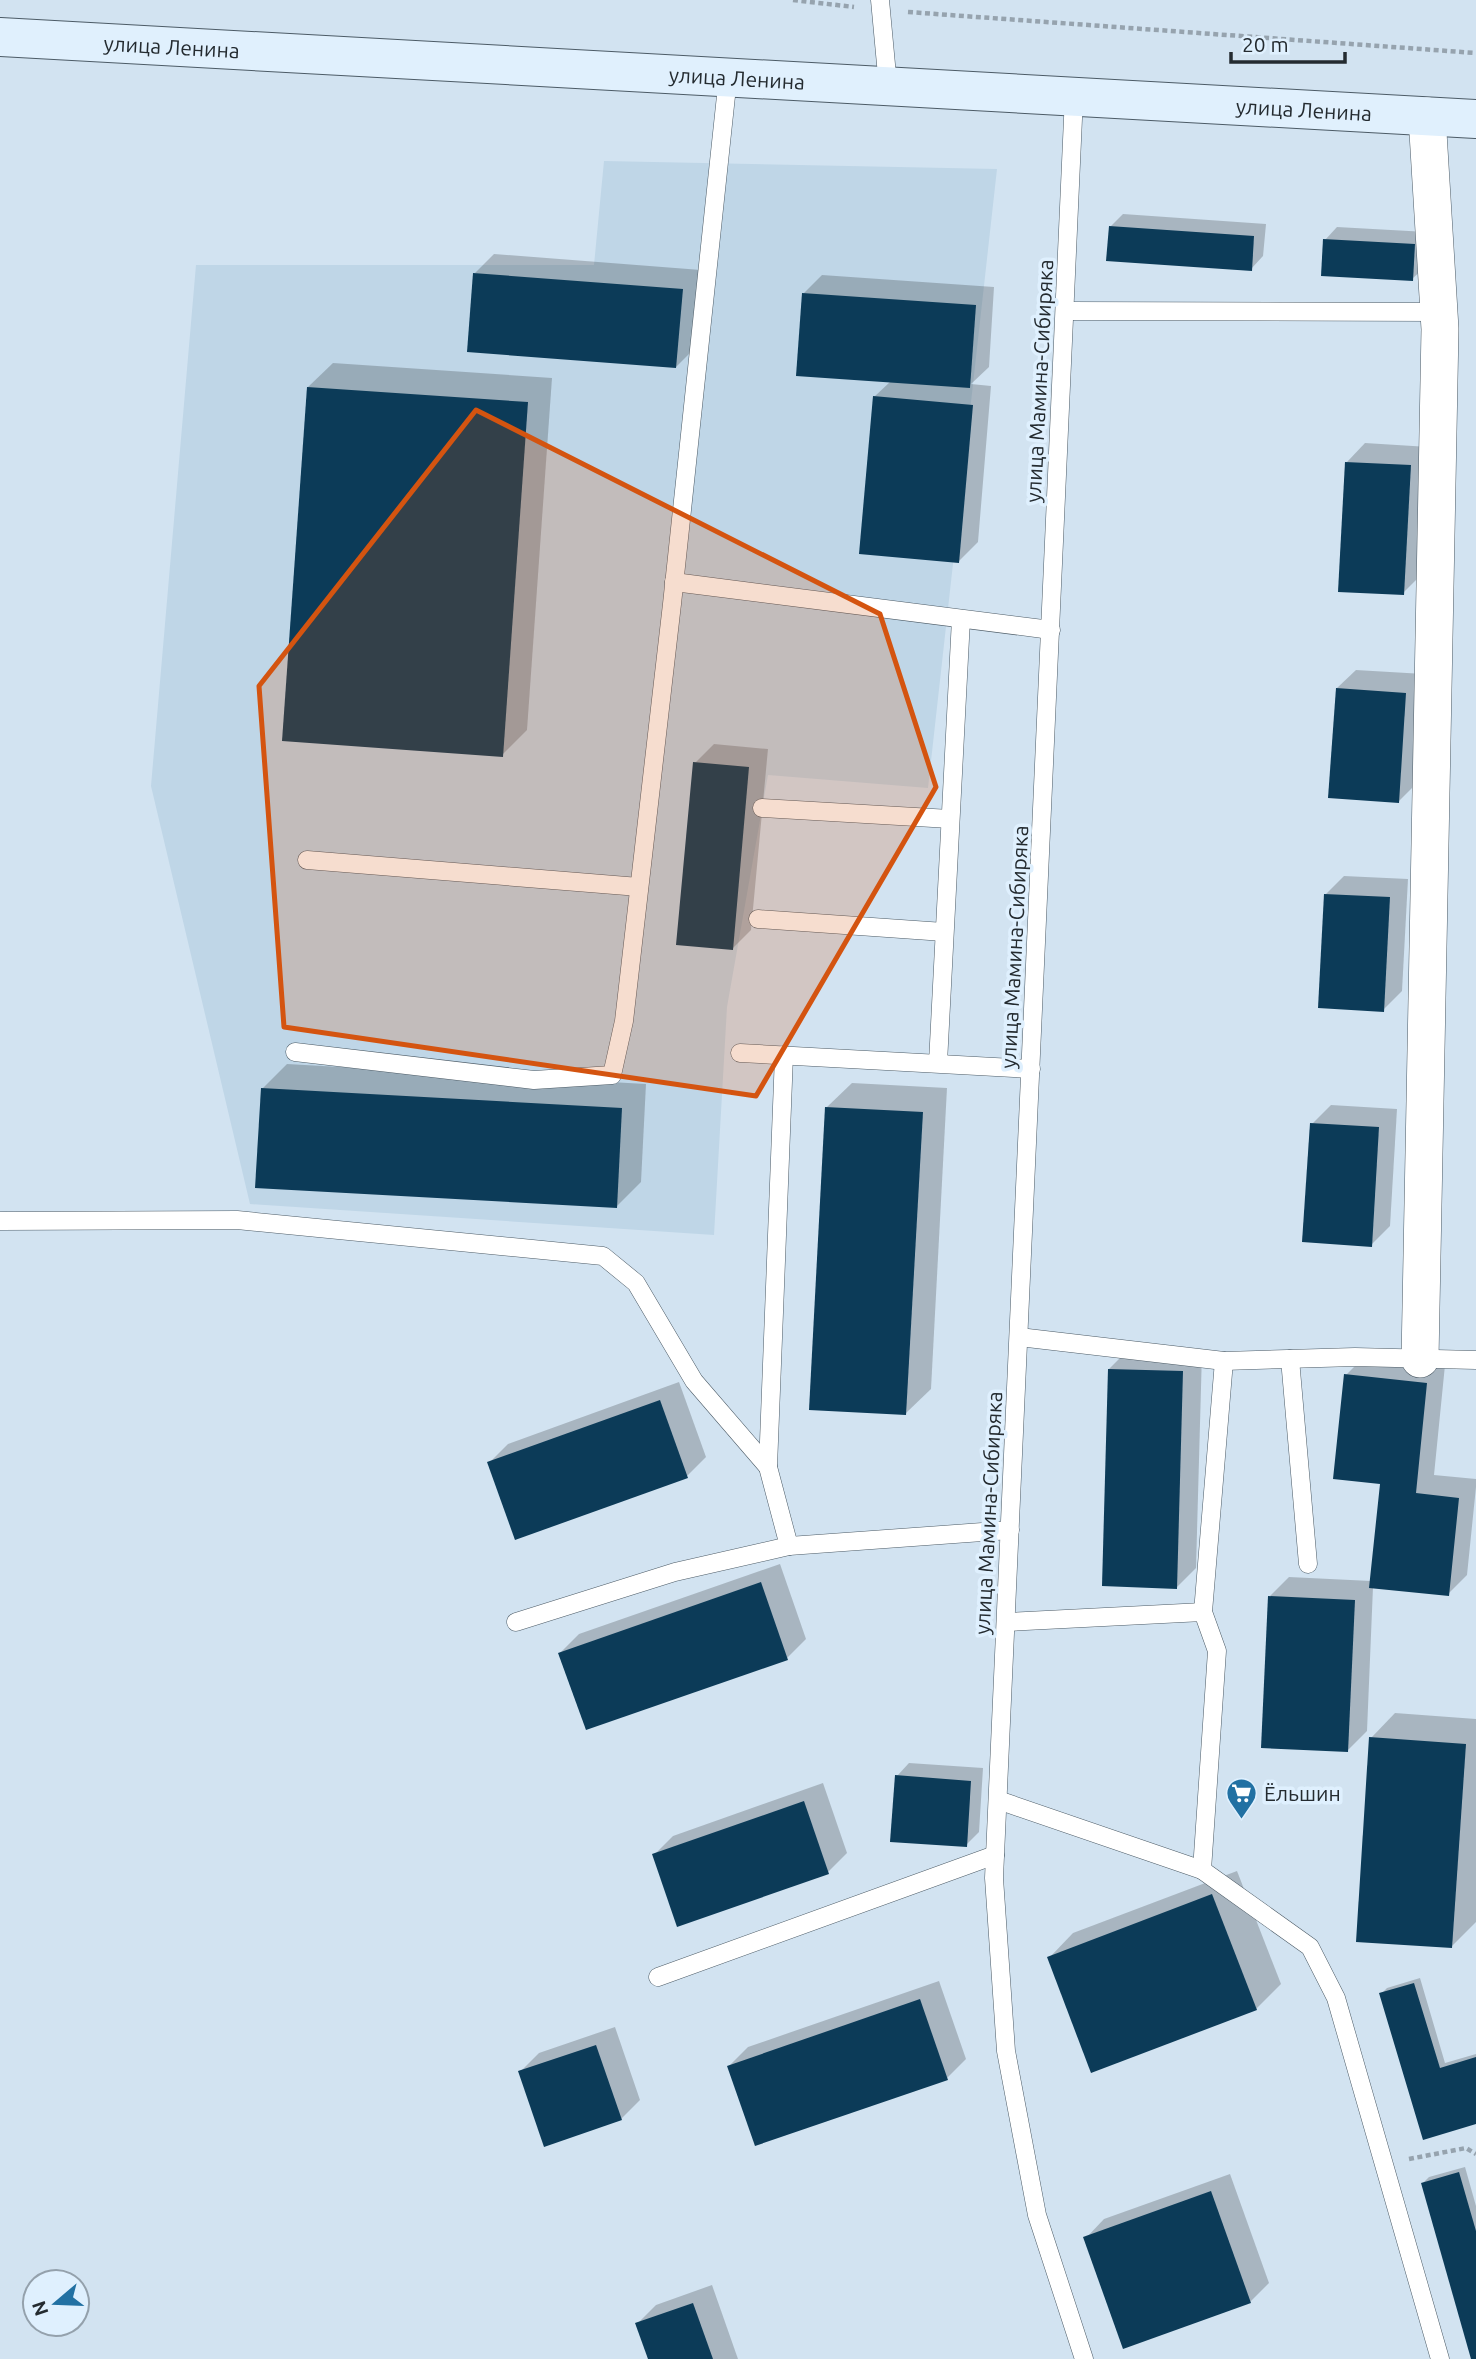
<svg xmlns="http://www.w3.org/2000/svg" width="1476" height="2359" font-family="Ubuntu,sans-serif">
<rect width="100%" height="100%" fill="#d2e3f1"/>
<path fill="#bfd6e7" d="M 604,161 L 997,169 L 928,788 L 768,775 L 727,1007 L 714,1235 L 250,1204 L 151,786 L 196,265 L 594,265 Z"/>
<g fill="#0003">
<path d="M 1123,214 L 1266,224 L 1263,256 L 1251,269 L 1110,227 Z"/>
<path d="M 1337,227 L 1427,232 L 1425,267 L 1412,279 L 1325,240 Z"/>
<path d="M 494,254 L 701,270 L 695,348 L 676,367 L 475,273 Z"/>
<path d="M 822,275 L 994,287 L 989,367 L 971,384 L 991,386 L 978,542 L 959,561 L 874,397 L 891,381 L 803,294 Z"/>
<path d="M 333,363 L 552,378 L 527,730 L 502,755 L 308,387 Z"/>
<path d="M 1365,443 L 1429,447 L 1422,574 L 1403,593 L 1347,462 Z"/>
<path d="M 1356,670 L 1424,674 L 1418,782 L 1399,801 L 1337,688 Z"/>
<path d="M 714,744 L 768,749 L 751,930 L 732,949 L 695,763 Z"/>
<path d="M 1344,876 L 1408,879 L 1402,991 L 1383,1010 L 1325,895 Z"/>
<path d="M 287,1064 L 646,1084 L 641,1182 L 616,1207 L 262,1089 Z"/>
<path d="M 852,1083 L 947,1088 L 931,1389 L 906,1413 L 827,1107 Z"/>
<path d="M 1331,1105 L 1397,1109 L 1390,1226 L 1371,1245 L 1312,1124 Z"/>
<path d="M 1128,1350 L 1202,1352 L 1196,1568 L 1177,1587 L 1109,1369 Z"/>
<path d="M 1365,1356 L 1445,1365 L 1434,1475 L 1476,1479 L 1476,1487 L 1467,1575 L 1448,1594 L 1373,1587 L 1367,1731 L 1348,1750 L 1270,1596 L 1289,1577 L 1371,1581 L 1382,1483 L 1346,1375 Z"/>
<path d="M 679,1382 L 706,1457 L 687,1476 L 517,1538 L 489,1463 L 508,1444 Z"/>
<path d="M 780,1564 L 806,1639 L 787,1658 L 560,1653 L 579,1634 Z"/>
<path d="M 1395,1713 L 1476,1719 L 1476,1922 L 1452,1946 L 1371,1738 Z"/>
<path d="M 909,1763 L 983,1768 L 979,1832 L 966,1845 L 897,1776 Z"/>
<path d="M 823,1783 L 847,1853 L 828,1872 L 678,1925 L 654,1855 L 673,1836 Z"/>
<path d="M 1237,1871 L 1281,1984 L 1256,2009 L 1049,1958 L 1073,1933 Z"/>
<path d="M 1420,1978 L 1445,2063 L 1476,2054 L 1476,2122 L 1381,1994 L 1387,1988 Z"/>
<path d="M 939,1981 L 966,2059 L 947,2078 L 729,2066 L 748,2047 Z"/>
<path d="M 615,2027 L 640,2100 L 621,2119 L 520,2072 L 539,2053 Z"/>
<path d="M 1465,2167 L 1476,2206 L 1476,2359 L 1473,2359 L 1423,2183 L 1429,2177 Z"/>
<path d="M 1230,2174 L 1269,2283 L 1250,2302 L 1086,2238 L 1104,2219 Z"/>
<path d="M 712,2285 L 738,2359 L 650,2359 L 637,2324 L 656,2305 Z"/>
</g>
<g fill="#0c3b58">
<path d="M 1109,226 L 1254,236 L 1252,271 L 1106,261 Z"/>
<path d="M 1323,239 L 1415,244 L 1413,281 L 1321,276 Z"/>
<path d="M 473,273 L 683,289 L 676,368 L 467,352 Z"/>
<path d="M 802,293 L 976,305 L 970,388 L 796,376 Z"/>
<path d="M 307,387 L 528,402 L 503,757 L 282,741 Z"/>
<path d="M 873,396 L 973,405 L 959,563 L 859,554 Z"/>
<path d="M 1345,462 L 1411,465 L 1404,595 L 1338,592 Z"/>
<path d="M 1336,688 L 1406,693 L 1399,803 L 1328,798 Z"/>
<path d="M 693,762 L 749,767 L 733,950 L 676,945 Z"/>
<path d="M 1324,894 L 1390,897 L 1384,1012 L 1318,1008 Z"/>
<path d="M 261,1088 L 622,1108 L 617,1208 L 255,1188 Z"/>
<path d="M 825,1107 L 923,1112 L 906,1415 L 809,1410 Z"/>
<path d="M 1310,1123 L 1379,1127 L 1372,1247 L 1302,1242 Z"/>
<path d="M 1108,1369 L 1183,1371 L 1177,1589 L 1102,1586 Z"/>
<path d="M 1344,1374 L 1427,1383 L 1416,1493 L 1459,1498 L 1449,1596 L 1369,1588 L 1380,1484 L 1333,1479 Z"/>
<path d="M 660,1400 L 688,1478 L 515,1540 L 487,1462 Z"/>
<path d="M 761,1582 L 788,1660 L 586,1730 L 558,1653 Z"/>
<path d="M 1268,1596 L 1355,1600 L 1348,1752 L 1261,1748 Z"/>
<path d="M 1369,1737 L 1466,1744 L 1452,1948 L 1356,1942 Z"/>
<path d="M 895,1775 L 971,1781 L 967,1847 L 890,1842 Z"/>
<path d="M 804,1801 L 829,1874 L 677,1927 L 652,1854 Z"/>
<path d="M 1212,1894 L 1257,2010 L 1091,2073 L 1047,1957 Z"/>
<path d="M 1414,1983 L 1440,2068 L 1476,2057 L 1476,2124 L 1423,2140 L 1379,1993 Z"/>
<path d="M 920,1999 L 948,2080 L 755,2146 L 727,2066 Z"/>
<path d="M 596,2045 L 622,2120 L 544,2147 L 518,2071 Z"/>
<path d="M 1459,2172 L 1476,2231 L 1476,2359 L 1471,2359 L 1421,2183 Z"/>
<path d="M 1211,2191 L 1251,2303 L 1123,2349 L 1083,2237 Z"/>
<path d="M 693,2303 L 713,2359 L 648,2359 L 635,2323 Z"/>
</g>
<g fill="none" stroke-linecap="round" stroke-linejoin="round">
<defs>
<g id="service">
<path d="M 880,0 L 888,86"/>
<path d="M 1074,96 L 994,1878 L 1006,2051 L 1037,2215 L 1084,2359"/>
<path d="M 1065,311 L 1439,312"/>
<path d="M 674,582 L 1051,630"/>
<path d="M 762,808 L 950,819"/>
<path d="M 307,860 L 639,887"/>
<path d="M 758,919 L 944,932"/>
<path d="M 295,1052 L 534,1080 L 612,1075 L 624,1021 L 672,604 L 728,77"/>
<path d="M 740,1053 L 1031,1069"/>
<path d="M 784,1055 L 768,1467 L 789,1546"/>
<path d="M 938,1063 L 961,619"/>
<path d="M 0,1221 L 237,1220 L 603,1256 L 636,1283 L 694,1381 L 768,1467"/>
<path d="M 1019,1337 L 1224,1361 L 1355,1357 L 1476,1360"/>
<path d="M 1290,1359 L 1308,1564"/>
<path d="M 516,1622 L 675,1572 L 789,1546 L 1010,1530"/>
<path d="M 1006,1622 L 1203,1612"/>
<path d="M 998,1800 L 1202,1870 L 1310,1947 L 1336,1998 L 1440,2359"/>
<path d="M 1202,1870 L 1217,1651 L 1203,1612 L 1224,1361"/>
<path d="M 658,1977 L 995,1855"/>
</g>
<path id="minor" d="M 1420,1359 L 1440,329 L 1427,116"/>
<g id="secondary">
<path id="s1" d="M 0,37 L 1476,119"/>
</g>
</defs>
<use href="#service" stroke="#4c5b66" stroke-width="19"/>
<use href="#minor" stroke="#4c5b66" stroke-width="38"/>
<use href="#secondary" stroke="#4c5b66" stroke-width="40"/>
<g stroke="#96a3ae" stroke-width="4.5" stroke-dasharray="5 3.5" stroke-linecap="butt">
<path d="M 793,0 L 854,7"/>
<path d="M 908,12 L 1476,53"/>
<path d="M 1409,2159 L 1466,2148 L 1476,2154"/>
</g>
<use href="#service" stroke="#fff" stroke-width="18"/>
<use href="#minor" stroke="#fff" stroke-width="37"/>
<use href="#secondary" stroke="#e0f0fd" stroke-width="38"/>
</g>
<path fill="#d45410" fill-opacity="0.2" stroke="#d45410" stroke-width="5" stroke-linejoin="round" d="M 476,410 L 880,614 L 936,787 L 756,1096 L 284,1027 L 259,686 Z"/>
<defs>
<symbol id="supermarket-pin" viewBox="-11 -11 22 30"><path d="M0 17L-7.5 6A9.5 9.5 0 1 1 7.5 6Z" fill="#2271a3" stroke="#dff0fe"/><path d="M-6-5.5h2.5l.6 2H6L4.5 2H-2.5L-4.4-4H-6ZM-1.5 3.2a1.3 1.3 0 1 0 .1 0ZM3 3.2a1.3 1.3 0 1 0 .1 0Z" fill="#fff"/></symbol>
</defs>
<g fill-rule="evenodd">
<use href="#supermarket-pin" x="1224" y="1776" width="35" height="47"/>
</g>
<g text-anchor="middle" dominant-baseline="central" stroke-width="7" stroke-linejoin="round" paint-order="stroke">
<g font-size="21" fill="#242b30" stroke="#dff0fe">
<text stroke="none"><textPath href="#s1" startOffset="172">улица Ленина</textPath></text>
<text stroke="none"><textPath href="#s1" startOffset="738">улица Ленина</textPath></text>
<text stroke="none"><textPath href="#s1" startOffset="1306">улица Ленина</textPath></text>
<text transform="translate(1039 381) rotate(-87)">улица Мамина-Сибиряка</text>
<text transform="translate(1014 947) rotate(-87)">улица Мамина-Сибиряка</text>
<text transform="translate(988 1513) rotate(-87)">улица Мамина-Сибиряка</text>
</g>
<g font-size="21" fill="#242b30" stroke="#dff0fe" text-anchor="start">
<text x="1264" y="1793">Ёльшин</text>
</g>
</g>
<g transform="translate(56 2303) rotate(251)"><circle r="33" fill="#dff0fe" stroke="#94a1ac" stroke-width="2"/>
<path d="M0-5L12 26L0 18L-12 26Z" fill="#2271a3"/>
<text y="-10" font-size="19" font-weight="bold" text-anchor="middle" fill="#242b30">N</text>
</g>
<path d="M1231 52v10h114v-10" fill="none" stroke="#242b30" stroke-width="3.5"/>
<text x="1242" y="52" font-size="21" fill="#242b30" stroke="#dff0fe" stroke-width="5" paint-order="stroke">20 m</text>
</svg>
